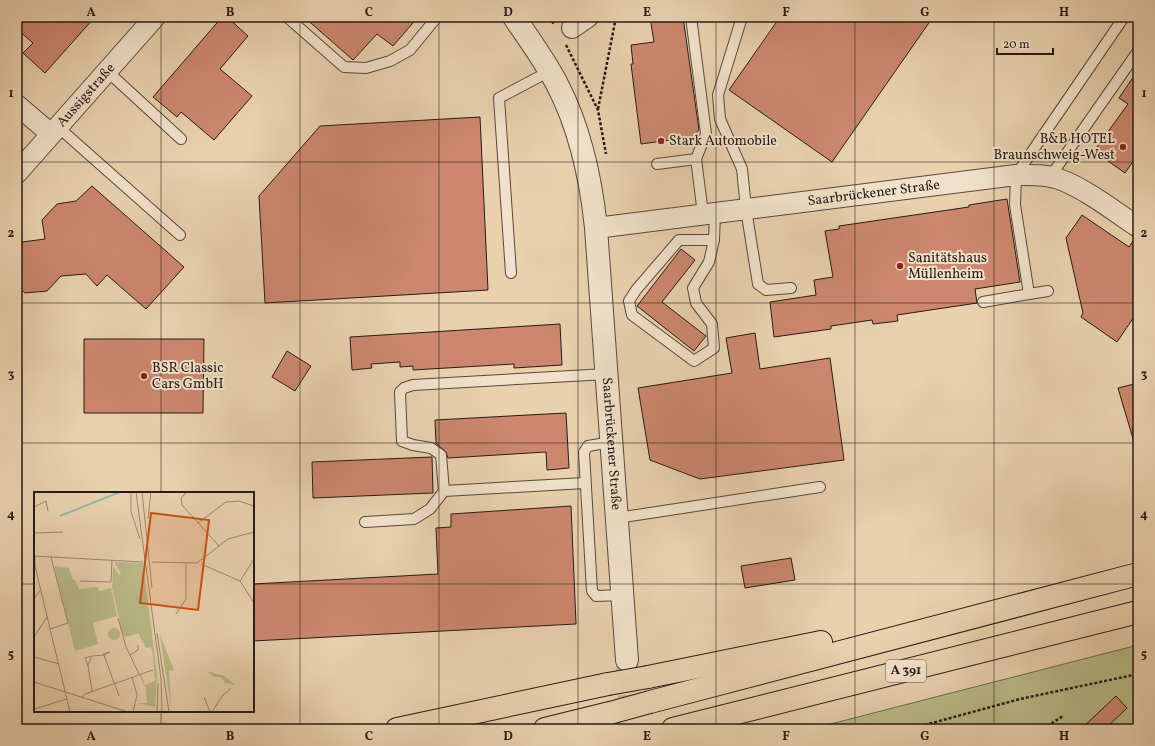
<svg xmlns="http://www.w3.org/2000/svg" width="1155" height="746" font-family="Vollkorn,serif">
<rect width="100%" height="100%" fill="#e9d1ae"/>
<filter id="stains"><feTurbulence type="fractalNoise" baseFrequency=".005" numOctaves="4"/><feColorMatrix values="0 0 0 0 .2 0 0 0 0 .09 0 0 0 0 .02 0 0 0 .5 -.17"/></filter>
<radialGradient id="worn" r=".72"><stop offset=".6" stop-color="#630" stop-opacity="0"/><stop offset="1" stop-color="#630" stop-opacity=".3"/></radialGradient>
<path fill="#baba88" stroke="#706a4f" d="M 1138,645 L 1138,729 L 811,729 Z"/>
<g fill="#cc876e" stroke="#271b16">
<path d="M 17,17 L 95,17 L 45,73 L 23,53 L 33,43 L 17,29 Z"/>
<path d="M 222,17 L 227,17 L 248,36 L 220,69 L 252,96 L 214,140 L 181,112 L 177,117 L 153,97 Z"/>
<path d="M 304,17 L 418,17 L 393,46 L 377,34 L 353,60 Z"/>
<path d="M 650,17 L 683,17 L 699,130 L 693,137 L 641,144 L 631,64 L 633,64 L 631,45 L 654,42 Z"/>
<path d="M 780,17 L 933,17 L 832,162 L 729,90 Z"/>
<path d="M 1138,70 L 1138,154 L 1125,173 L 1094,151 L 1128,104 L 1119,98 Z"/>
<path d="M 480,117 L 488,290 L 265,303 L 259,196 L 320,126 Z"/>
<path d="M 92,186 L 184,267 L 146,309 L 107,275 L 97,286 L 86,274 L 61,276 L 47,291 L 25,293 L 17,286 L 17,249 L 22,242 L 45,239 L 42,220 L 57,204 L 76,201 Z"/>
<path d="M 1007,199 L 1020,282 L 975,289 L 977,303 L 897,315 L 898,321 L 873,324 L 872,320 L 831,326 L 831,329 L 774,337 L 770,302 L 816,295 L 814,280 L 833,277 L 825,231 L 839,229 L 839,226 L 969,207 L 969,205 Z"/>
<path d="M 1082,215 L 1129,247 L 1135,238 L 1138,238 L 1138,311 L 1117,342 L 1081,317 L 1083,313 L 1066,238 Z"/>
<path d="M 681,249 L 695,260 L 662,302 L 706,336 L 694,351 L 637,306 Z"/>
<path d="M 560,324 L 562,365 L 514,368 L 514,364 L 413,370 L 413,366 L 400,367 L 400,362 L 371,364 L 372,368 L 352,370 L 350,337 Z"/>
<path d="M 755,333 L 760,369 L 830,358 L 844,460 L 700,479 L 650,460 L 638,388 L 732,373 L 726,338 Z"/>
<path d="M 84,339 L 204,339 L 203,413 L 84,413 Z"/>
<path d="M 287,351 L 311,366 L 295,391 L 272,377 Z"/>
<path d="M 1138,383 L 1138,442 L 1134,442 L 1118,388 Z"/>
<path d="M 566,413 L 569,468 L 547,470 L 546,452 L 448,458 L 446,452 L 436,443 L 435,420 Z"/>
<path d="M 432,457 L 433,493 L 313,498 L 312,462 Z"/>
<path d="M 571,506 L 576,624 L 253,641 L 253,584 L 438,574 L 436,528 L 451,527 L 451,514 Z"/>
<path d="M 791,558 L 795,580 L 745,588 L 741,566 Z"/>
<path d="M 1116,696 L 1127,708 L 1105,729 L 1081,729 Z"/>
</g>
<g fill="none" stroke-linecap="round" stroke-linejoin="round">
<path stroke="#c2ad90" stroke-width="22" stroke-dasharray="22 11" stroke-linecap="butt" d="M 627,662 L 631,729"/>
<defs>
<g id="service">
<path d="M 287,17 L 344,67 L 366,68 L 390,61 L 410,50 L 437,17"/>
<path d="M 691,17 L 706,134 L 696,159 L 703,214"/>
<path d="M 742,17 L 718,95 L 720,119 L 742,169 L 746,209 L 758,284 L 766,290 L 791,288"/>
<path d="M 107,71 L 181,139"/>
<path d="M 58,127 L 180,235"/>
<path d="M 657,164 L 696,159"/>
<path d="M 1050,177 L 1138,51"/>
<path d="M 714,240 L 709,262 L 693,288 L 696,303 L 712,324 L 714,348 L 694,361 L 632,315 L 629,301 L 636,290 L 679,240 L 714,240 L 715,213"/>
<path d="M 511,273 L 499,98 L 550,71"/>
<path d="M 1029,294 L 1048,291"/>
<path d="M 983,302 L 1029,294 L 1015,205 L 1016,175 L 1124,17"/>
<path d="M 612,442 L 588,446 L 584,452 L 592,591 L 596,596 L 622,595"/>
<path d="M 444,491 L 441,455 L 431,448 L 413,445 L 402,441 L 400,392 L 404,388 L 413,385 L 607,374"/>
<path d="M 617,518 L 820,487"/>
<path d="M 365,522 L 414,519 L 430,509 L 444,491 L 585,483"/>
</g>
<g id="minor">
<path d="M 572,28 L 588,17"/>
<path d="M 17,105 L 51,134"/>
<path id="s1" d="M 17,173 L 155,17"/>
<path id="s2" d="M 596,228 L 1016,175 C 1030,175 1045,174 1059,179 C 1086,189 1114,211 1138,227"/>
</g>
<g id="tertiary">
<path id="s3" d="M 514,17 C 529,39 545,61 557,84 C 580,128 591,179 596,228 L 627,660"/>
</g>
<g id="motorway">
<path d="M 648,677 L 821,642"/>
<path d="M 650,702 L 1138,574"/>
<path d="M 397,729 L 608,684"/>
<path d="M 545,729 L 610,713"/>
<path d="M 673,729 L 1138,612"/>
</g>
</defs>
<use href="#service" stroke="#58483c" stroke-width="12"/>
<use href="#minor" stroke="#58483c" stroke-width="22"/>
<use href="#tertiary" stroke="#58483c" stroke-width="24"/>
<use href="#motorway" stroke="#271b16" stroke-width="24"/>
<g stroke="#271b16" stroke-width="2.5" stroke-dasharray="3 2" stroke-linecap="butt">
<path d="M 549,17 L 554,24"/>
<path d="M 566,45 L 598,110 L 606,154"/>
<path d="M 598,109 L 616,17"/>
<path d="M 910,729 L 1020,699 L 1138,674"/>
<path d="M 1043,729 L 1063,716"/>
</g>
<use href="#service" stroke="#f1e1ca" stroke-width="10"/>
<use href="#minor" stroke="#f1e1ca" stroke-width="20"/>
<use href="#tertiary" stroke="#f1e1ca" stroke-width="22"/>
<use href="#motorway" stroke="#e9d1ae" stroke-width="22"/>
<defs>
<g id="motorway-bridge">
<path d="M 608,684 L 648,677"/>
<path d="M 610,713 L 650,702"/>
</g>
</defs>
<use href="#motorway-bridge" stroke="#271b16" stroke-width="24" stroke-linecap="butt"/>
<use href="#motorway-bridge" stroke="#e9d1ae" stroke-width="22"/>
</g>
<path fill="none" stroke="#271b16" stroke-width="1" stroke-opacity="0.55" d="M 161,17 L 161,493M 300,17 L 300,729M 439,17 L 439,729M 578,17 L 578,729M 716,17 L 716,729M 855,17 L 855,729M 994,17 L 994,729M 17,162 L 1138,162M 17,303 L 1138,303M 17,443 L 1138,443M 17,584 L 35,584M 253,584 L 1138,584M 161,711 L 161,729"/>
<g fill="#8f2418" stroke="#f1e1ca" stroke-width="1.5">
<circle cx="661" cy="141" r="4"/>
<circle cx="1123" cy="147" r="4"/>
<circle cx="900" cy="266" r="4"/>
<circle cx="144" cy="376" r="4"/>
</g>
<g text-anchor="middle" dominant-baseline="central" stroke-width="4" stroke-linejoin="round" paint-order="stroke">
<rect fill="#f1e1ca" stroke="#64564c" stroke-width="1" x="886" y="660" width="40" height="22" rx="3"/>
<g font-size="13" font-weight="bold" fill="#271b16">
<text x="906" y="671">A 391</text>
</g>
<g font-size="14" fill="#271b16" stroke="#f1e1ca">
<text stroke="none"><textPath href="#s1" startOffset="104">Aussigstraße</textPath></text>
<text stroke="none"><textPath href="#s2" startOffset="280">Saarbrückener Straße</textPath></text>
<text stroke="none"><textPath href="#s3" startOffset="446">Saarbrückener Straße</textPath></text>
</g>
<g font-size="14" fill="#271b16" stroke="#f1e1ca" text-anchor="start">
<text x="1115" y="139" text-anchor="end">B&amp;B HOTEL<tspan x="1115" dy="16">Braunschweig-West</tspan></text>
<text x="669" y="141">Stark Automobile</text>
<text x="908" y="258">Sanitätshaus<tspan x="908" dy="16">Müllenheim</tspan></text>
<text x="152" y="368">BSR Classic<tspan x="152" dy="16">Cars GmbH</tspan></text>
</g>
</g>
<g transform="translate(34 492)">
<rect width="220" height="220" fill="#e9d1ae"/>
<path d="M 80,70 L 109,71 L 123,182 L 121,215 L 103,211 L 113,211 L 112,196 L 105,183 L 107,182 L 111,193 L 121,189 L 119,163 L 117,155 L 112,156 L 104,141 L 92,145 L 89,143 L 78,96 L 79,74 L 85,83 L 87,82 ZM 20,74 L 35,76 L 39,88 L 41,88 L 45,97 L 64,95 L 65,99 L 77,96 L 83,124 L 59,131 L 64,152 L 41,159 ZM74 142a6 6 0 1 1 12 0a6 6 0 1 1-12 0ZM 126,143 L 140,178 L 135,179 L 137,215 ZM 173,179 L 190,184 L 202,193 L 191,191 L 187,185 L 180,185 Z" fill="#baba88"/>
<path fill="none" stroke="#98b6af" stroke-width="2" d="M 26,24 L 86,0"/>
<path fill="none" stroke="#9b8871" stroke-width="1" d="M 97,0 L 97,20 L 106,47M 102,0 L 127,187 L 128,220M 108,0 L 118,96M 153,0 L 147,6 L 148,13 L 185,54M 0,15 L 12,9 L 14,19M 114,27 L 117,0M 164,31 L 192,10 L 205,9 L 220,14M 0,41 L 29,40M 0,64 L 109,70M 1,64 L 1,74 L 36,220M 118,70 L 163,71 L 194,47 L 220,40M 167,72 L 206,89M 46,89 L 77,90 L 78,68M 206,89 L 220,67M 206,89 L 220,111M 0,107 L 7,97M 142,122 L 152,107 L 152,72M 84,126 L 92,155 L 105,182M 16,137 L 34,131 L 17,65M 123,141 L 135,220M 0,145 L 13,125M 70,163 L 85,204M 96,163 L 104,158 L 104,153M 0,165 L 25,172M 54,174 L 51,166 L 57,164M 98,185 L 103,203 L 99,220M 0,190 L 94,220M 58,199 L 54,173 L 58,164 L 70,163 L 76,160 L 69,162M 48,205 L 51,202 L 119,178M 170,205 L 176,220M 0,217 L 33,207M 123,220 L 124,191M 178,220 L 189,203 L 197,196"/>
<path fill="#cb500e" fill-opacity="0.15" stroke="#cb500e" stroke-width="2" d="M 117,21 L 175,28 L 164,118 L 106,111 Z"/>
<rect width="220" height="220" fill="none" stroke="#271b16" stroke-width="2"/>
</g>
<rect width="1155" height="746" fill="none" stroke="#e9d1ae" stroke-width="44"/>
<path d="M997 48v6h56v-6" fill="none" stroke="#271b16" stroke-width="2"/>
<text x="1003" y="48" font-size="12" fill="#271b16" stroke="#f1e1ca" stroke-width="3" paint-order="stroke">20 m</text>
<rect x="22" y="22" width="1111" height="702" fill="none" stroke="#271b16" stroke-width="1.5"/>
<g font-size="13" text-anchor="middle" font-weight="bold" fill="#271b16">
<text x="91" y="16">A</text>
<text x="230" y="16">B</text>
<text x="369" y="16">C</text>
<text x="508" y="16">D</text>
<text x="647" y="16">E</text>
<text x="786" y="16">F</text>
<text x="925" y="16">G</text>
<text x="1064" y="16">H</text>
<text x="11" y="97">1</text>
<text x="1144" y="97">1</text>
<text x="11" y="237">2</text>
<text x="1144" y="237">2</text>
<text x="11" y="378">3</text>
<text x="1144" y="378">3</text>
<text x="11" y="518">4</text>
<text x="1144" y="518">4</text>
<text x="11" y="658">5</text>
<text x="1144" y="658">5</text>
<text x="91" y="740">A</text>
<text x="230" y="740">B</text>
<text x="369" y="740">C</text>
<text x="508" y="740">D</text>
<text x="647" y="740">E</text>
<text x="786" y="740">F</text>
<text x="925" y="740">G</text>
<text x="1064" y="740">H</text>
</g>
<rect width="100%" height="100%" filter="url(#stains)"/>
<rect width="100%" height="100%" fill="url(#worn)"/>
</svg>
